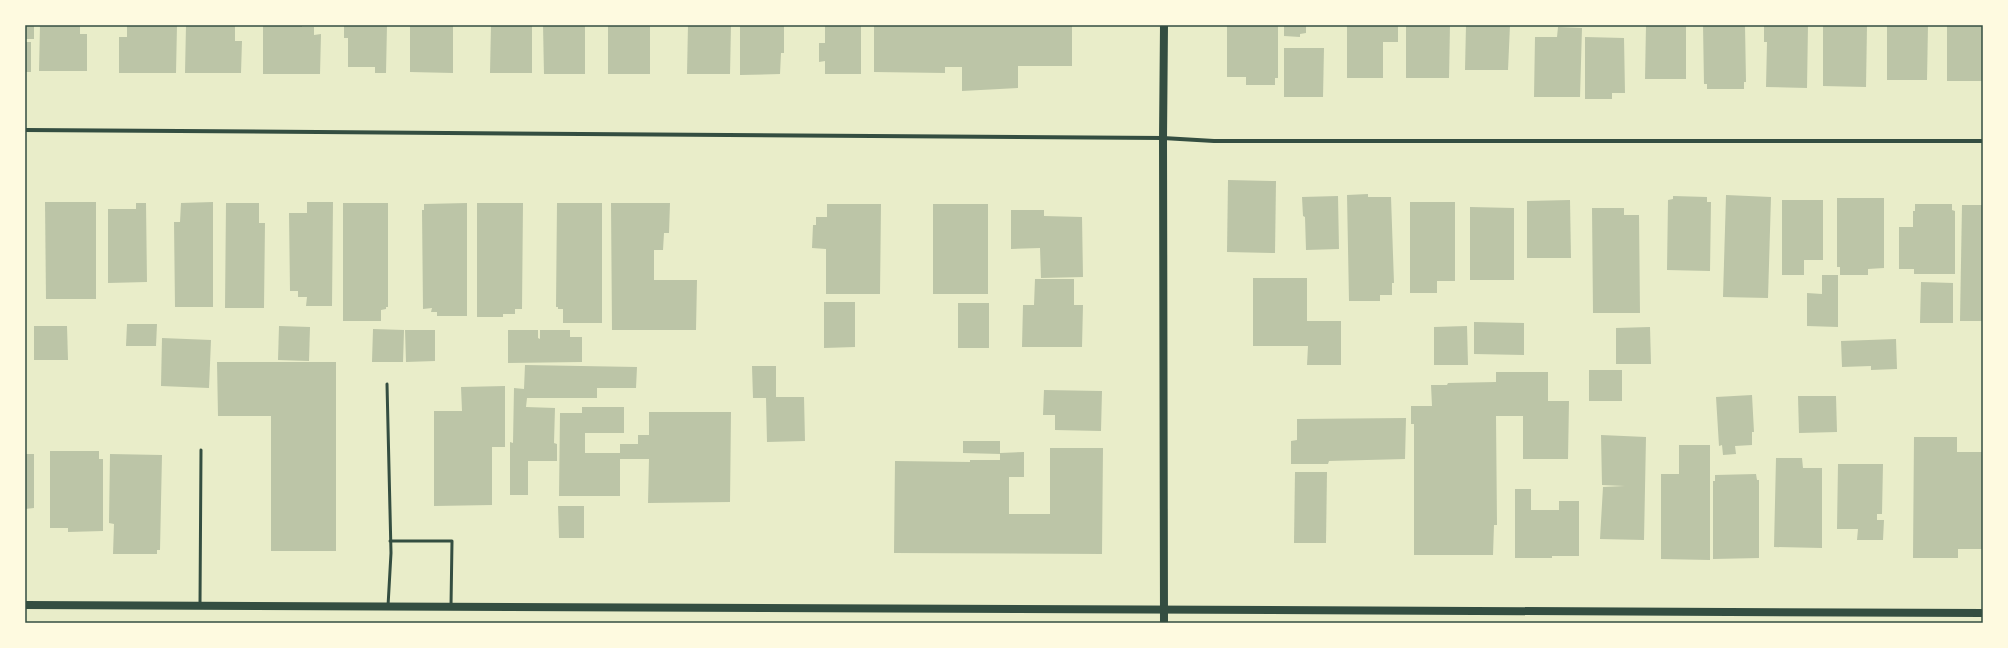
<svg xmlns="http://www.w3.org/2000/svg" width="2008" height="648" font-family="'Nunito Sans',sans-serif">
<rect width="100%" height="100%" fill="#e9edc9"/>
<g fill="#bcc5a7">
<rect x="25" y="25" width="9" height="14"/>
<path d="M 40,25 L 80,25 L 80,34 L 87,34 L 87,71 L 39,71 Z"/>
<path d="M 127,25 L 177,25 L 176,73 L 119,73 L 119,37 L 127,37 Z"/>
<path d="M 186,25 L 235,25 L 235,41 L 242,41 L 241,73 L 185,73 Z"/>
<path d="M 263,25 L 302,25 L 302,27 L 314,27 L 314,35 L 321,34 L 320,74 L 263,74 Z"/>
<path d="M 344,25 L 387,25 L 386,73 L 375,73 L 375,67 L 348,67 L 348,38 L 344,38 Z"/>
<path d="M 410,25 L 453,25 L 453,73 L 410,72 Z"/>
<path d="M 491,25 L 532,25 L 532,73 L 490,73 Z"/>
<path d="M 543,25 L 585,25 L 585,74 L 544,74 Z"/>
<rect x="608" y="25" width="42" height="49"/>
<path d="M 688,25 L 731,25 L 730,74 L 687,74 Z"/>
<path d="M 740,25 L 784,25 L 784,53 L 781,53 L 780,74 L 740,75 Z"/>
<path d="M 825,25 L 861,25 L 861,74 L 825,74 L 825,61 L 819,62 L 819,43 L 825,43 Z"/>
<path d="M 874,25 L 1072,25 L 1072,66 L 1018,66 L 1018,88 L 962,91 L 962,67 L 945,67 L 945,73 L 874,72 Z"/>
<path d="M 1227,25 L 1278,25 L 1278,78 L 1275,78 L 1275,85 L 1246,85 L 1246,77 L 1227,77 Z"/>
<path d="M 1284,25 L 1306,25 L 1306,33 L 1300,34 L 1300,37 L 1284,36 Z"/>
<path d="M 1347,25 L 1398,25 L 1398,42 L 1383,42 L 1383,78 L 1347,78 Z"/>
<path d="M 1406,25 L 1450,25 L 1449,78 L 1406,78 Z"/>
<path d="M 1466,25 L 1510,25 L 1508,70 L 1465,70 Z"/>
<path d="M 1646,25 L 1686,25 L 1686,79 L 1645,79 Z"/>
<path d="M 1703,25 L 1745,25 L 1746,82 L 1744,82 L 1744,89 L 1707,89 L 1707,84 L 1704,84 Z"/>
<path d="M 1764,25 L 1808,25 L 1807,88 L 1766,87 L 1767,42 L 1764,42 Z"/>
<path d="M 1823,25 L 1867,26 L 1866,87 L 1823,86 Z"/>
<path d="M 1887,25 L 1928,25 L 1927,80 L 1887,80 Z"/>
<rect x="1947" y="25" width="36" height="56"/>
<path d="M 1558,27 L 1582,28 L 1580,97 L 1534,97 L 1535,37 L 1557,37 Z"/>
<path d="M 1585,37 L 1624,38 L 1625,93 L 1612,93 L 1612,99 L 1585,99 Z"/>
<rect x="25" y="42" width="6" height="30"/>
<path d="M 1284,48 L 1324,48 L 1323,97 L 1284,97 Z"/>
<path d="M 1228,180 L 1276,181 L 1275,253 L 1227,252 Z"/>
<path d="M 1368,194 L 1368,197 L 1391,197 L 1394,283 L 1392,283 L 1392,295 L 1380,295 L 1380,301 L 1349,301 L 1347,195 Z"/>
<path d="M 1726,195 L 1771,197 L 1768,298 L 1723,297 Z"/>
<path d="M 1338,196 L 1339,249 L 1306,250 L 1305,217 L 1303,216 L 1302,197 Z"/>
<path d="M 1673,196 L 1707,197 L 1707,202 L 1711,202 L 1710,271 L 1667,270 L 1668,200 L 1673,199 Z"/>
<path d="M 1837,198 L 1884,198 L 1884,268 L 1868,269 L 1868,275 L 1840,275 L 1840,267 L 1837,267 Z"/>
<path d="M 1570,200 L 1571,258 L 1527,258 L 1527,201 Z"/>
<path d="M 1782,200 L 1823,200 L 1823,260 L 1804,260 L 1804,275 L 1782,275 Z"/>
<path d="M 45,202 L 96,202 L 96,299 L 46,299 Z"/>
<path d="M 213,202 L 213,307 L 175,307 L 174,222 L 180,222 L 181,203 Z"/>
<path d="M 307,202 L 333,202 L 332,306 L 306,306 L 307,297 L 298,297 L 298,291 L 290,291 L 289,213 L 307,213 Z"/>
<path d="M 1410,202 L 1455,202 L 1455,281 L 1437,281 L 1437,293 L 1410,293 Z"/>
<path d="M 136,203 L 146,203 L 147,282 L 108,283 L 108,209 L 136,209 Z"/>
<path d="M 226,203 L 259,203 L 259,223 L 265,223 L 264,308 L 225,308 Z"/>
<path d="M 343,203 L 388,203 L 388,307 L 386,307 L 386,309 L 381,310 L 381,321 L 343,321 Z"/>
<path d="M 467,203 L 467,316 L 437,316 L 437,312 L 431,312 L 432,308 L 423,309 L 422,210 L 424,210 L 424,204 Z"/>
<path d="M 477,203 L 523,203 L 522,309 L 515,309 L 515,314 L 503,314 L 503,317 L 477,317 Z"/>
<path d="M 557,203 L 602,203 L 602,323 L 563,323 L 563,309 L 558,309 L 558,307 L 556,307 Z"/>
<path d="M 611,203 L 670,203 L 669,233 L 664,233 L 663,250 L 654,250 L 654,280 L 697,280 L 696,330 L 612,330 Z"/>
<path d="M 827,204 L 881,204 L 880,294 L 826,294 L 826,249 L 812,248 L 813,225 L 816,225 L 816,217 L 827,217 Z"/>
<rect x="933" y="204" width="55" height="90"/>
<path d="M 1915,204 L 1952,204 L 1952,210 L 1955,211 L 1955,274 L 1914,274 L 1914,269 L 1899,269 L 1899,227 L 1913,227 L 1913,211 L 1915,211 Z"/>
<path d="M 1962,205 L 1983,205 L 1983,321 L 1960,321 Z"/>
<path d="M 1470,207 L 1514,208 L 1514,280 L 1470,280 Z"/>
<path d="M 1592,208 L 1624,208 L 1624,215 L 1639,215 L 1640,313 L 1593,313 Z"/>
<path d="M 1011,210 L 1044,210 L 1044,216 L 1082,217 L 1083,277 L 1041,278 L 1040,248 L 1011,249 Z"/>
<path d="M 1822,275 L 1838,275 L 1838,327 L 1807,326 L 1807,293 L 1822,294 Z"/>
<path d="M 1253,278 L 1307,278 L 1307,321 L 1341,321 L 1341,365 L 1307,365 L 1308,346 L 1253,346 Z"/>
<path d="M 1035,279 L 1074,279 L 1074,305 L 1083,305 L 1082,347 L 1022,347 L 1023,305 L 1034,305 Z"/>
<path d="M 1921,282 L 1953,283 L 1953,323 L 1920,323 Z"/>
<path d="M 824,302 L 855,302 L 855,347 L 824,348 Z"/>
<rect x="958" y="303" width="31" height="45"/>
<path d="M 1474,322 L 1524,323 L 1524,355 L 1474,354 Z"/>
<path d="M 127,324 L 157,324 L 156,346 L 126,346 Z"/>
<path d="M 34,326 L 67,326 L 68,360 L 34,360 Z"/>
<path d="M 279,326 L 310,327 L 309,361 L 278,360 Z"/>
<path d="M 1467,326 L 1468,365 L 1434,365 L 1434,327 Z"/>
<path d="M 1650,327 L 1651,364 L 1616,364 L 1616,328 Z"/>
<path d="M 373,329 L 404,330 L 403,362 L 372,362 Z"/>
<path d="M 405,330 L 435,330 L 435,361 L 406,362 Z"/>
<path d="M 508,330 L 538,330 L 538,338 L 540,339 L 540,330 L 570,330 L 570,337 L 582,337 L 582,362 L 508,363 Z"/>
<path d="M 162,338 L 211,340 L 209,388 L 161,386 Z"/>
<path d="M 1896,339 L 1897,369 L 1871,370 L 1871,366 L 1842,367 L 1841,341 Z"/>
<path d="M 217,362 L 336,362 L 336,551 L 271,551 L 271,416 L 218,416 Z"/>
<path d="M 525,365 L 637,367 L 636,388 L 597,388 L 597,398 L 527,398 L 526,407 L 555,408 L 554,443 L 557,444 L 557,461 L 528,461 L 528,495 L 510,495 L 510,442 L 513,443 L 514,388 L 524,389 Z"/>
<path d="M 752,366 L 776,366 L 776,397 L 804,397 L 805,441 L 767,442 L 766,398 L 753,398 Z"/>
<rect x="1589" y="370" width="33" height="31"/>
<path d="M 1496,372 L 1548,372 L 1548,401 L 1569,401 L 1568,459 L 1523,459 L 1523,416 L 1496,416 L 1497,525 L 1494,525 L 1493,555 L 1414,555 L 1414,424 L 1411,424 L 1411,406 L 1432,406 L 1431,385 L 1447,385 L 1448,383 L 1496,382 Z"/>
<path d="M 505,386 L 505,447 L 492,447 L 492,505 L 434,506 L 434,411 L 462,411 L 461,387 Z"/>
<path d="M 1044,390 L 1102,391 L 1101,431 L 1055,430 L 1055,415 L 1043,415 Z"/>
<path d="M 1752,395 L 1754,432 L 1752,432 L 1752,445 L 1735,446 L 1736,454 L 1723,455 L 1722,445 L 1719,446 L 1716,397 Z"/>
<path d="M 1798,396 L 1836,396 L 1837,432 L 1799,433 Z"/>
<path d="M 582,407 L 624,407 L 624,433 L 585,433 L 585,453 L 620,453 L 620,444 L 638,444 L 638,435 L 649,435 L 649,412 L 731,412 L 730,502 L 648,503 L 649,459 L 620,459 L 620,496 L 559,496 L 560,413 L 582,413 Z"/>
<path d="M 1406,418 L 1405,459 L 1329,461 L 1328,464 L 1291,464 L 1291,441 L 1297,440 L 1297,419 Z"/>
<path d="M 1601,435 L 1646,437 L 1644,540 L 1600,539 L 1603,487 L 1625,486 L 1602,485 Z"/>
<path d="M 1914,437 L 1957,437 L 1957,452 L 1983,452 L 1983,549 L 1958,549 L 1958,558 L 1913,558 Z"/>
<path d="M 963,441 L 1000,441 L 1000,454 L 963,453 Z"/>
<path d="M 1679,445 L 1710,445 L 1710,560 L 1661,559 L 1661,474 L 1679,474 Z"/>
<path d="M 1050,448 L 1103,448 L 1102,554 L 894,553 L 895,461 L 970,462 L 970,460 L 1000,460 L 1000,453 L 1024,452 L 1024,477 L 1009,477 L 1009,514 L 1050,514 Z"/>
<path d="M 50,451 L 99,451 L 99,459 L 103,459 L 103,531 L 68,532 L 68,528 L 50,528 Z"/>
<path d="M 25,454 L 34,454 L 34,508 L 25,509 Z"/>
<path d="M 110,454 L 162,455 L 160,550 L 157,550 L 157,554 L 113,554 L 114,524 L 109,523 Z"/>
<path d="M 1776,458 L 1802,458 L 1803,468 L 1822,468 L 1822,548 L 1774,547 Z"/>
<path d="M 1838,464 L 1883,464 L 1882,514 L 1877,514 L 1877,520 L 1884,520 L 1883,540 L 1857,540 L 1858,529 L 1837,529 Z"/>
<path d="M 1295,472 L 1327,472 L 1326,543 L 1294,543 Z"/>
<path d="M 1756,474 L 1757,480 L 1759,480 L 1759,558 L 1713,559 L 1713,481 L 1715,481 L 1715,475 Z"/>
<path d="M 1515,489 L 1531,489 L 1531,510 L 1559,510 L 1559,501 L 1579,501 L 1579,556 L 1552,556 L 1552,558 L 1515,558 Z"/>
<path d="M 558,506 L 584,506 L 584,538 L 559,538 Z"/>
</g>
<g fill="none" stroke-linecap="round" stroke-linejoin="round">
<g stroke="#344e41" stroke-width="3">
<path d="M 387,384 L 391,553 L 388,606"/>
<path d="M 390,541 L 452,541 L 451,606"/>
<path d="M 200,605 L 201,450"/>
</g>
<path stroke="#344e41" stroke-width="4" d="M 25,130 L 1163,138 L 1214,141 L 1983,141"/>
<g stroke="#344e41" stroke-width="8">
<path d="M 1164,25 L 1163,138 L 1164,623"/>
<path d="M 25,605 L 1983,613"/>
</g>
</g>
<rect width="2008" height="648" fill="none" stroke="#fefae0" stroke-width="52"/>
<rect x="26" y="26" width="1956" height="596" fill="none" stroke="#344e41" stroke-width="1.5"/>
</svg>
